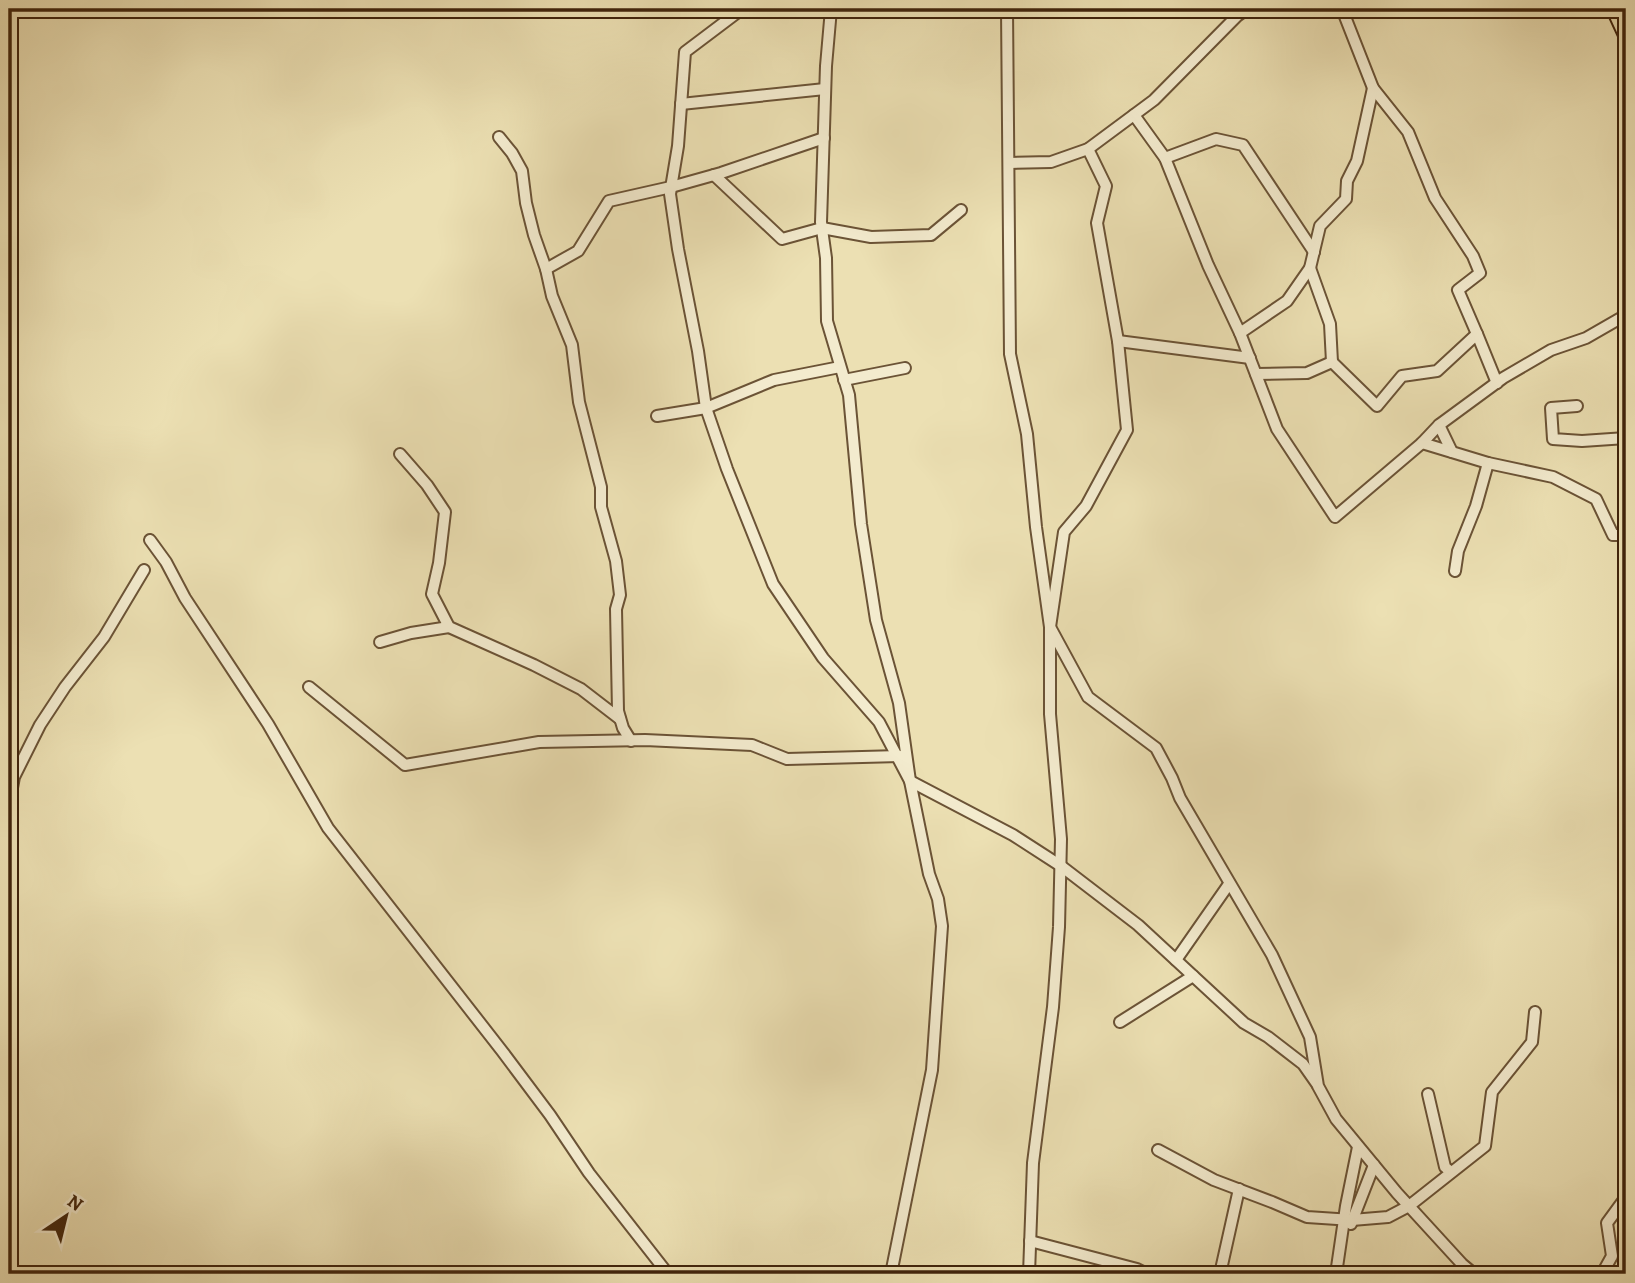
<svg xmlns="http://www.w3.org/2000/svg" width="1635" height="1283" font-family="Alegreya,serif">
<rect width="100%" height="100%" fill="#ece0b3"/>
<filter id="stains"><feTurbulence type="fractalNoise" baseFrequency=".00286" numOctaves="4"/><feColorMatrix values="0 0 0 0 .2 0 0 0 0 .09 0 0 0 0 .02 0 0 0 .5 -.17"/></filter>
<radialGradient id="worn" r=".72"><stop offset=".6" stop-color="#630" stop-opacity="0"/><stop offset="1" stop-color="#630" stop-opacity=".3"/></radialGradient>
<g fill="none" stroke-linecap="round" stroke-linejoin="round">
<defs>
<g id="minor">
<path d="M 742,9 L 685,52 L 678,146 L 670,194 L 678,249 L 698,351 L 706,408 L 727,469 L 773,584 L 823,658 L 879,722 L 910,781 L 1013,835 L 1061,866 L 1138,925 L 1244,1023 L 1268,1037 L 1303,1064 L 1317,1084"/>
<path d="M 831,9 L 826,66 L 821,222 L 826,258 L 827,321 L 849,395 L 861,524 L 876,620 L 899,703 L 910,781 L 929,874 L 938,899 L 942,926 L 932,1070 L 891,1274"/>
<path d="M 1007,9 L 1010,354 L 1027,434 L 1036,527 L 1050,627 L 1088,697 L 1156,748 L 1172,778 L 1180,798 L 1272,955 L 1310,1037 L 1318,1086 L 1336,1119 L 1397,1193 L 1462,1264 L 1474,1274"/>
<path d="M 1342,9 L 1373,88 L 1408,132 L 1435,198 L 1473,256 L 1480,273 L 1458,290 L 1477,334"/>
<path d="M 1373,88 L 1357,161 L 1347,181 L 1346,199 L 1320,226 L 1310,268 L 1287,301 L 1240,333 L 1277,429 L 1335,517 L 1422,443 L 1439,425 L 1503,378 L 1551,350 L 1586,338 L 1626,315"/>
<path d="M 681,104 L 825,89"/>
<path d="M 1134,115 L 1165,158"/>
<path d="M 499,137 L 512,153 L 522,171 L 526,203 L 534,235 L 546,269 L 552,296 L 572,345 L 579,402 L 601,487 L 601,507 L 616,561 L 620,595 L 616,609 L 618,711 L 623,728 L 631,741"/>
<path d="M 1009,163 L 1051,162 L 1088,149 L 1154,100 L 1237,16 L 1247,9"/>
<path d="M 714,175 L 782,239 L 822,228 L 871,237 L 931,235 L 961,210"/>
<path d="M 1310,268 L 1330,324 L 1332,362"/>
<path d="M 546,269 L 578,251 L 609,201 L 671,187 L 721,173 L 824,138"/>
<path d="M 1240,333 L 1208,265 L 1165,158 L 1216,139 L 1243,145 L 1314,252"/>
<path d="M 1118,341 L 1250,358"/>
<path d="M 1256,374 L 1307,373 L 1332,362 L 1377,406 L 1402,376 L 1437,371 L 1477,334 L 1497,383"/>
<path d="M 844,380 L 905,368"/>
<path d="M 1577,406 L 1551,408 L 1553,439 L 1582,441 L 1626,438"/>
<path d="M 657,416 L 706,408 L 774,380 L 840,367"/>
<path d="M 1439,425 L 1452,452"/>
<path d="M 1422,443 L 1488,463 L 1553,477 L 1596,499 L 1613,535 L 1626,535"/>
<path d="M 400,454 L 427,485 L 445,512 L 439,563 L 432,594 L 449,627 L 534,665 L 581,689 L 620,719"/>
<path d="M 150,540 L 166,562 L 185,598 L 268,724 L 328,828 L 502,1051 L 550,1115 L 589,1173 L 668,1274"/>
<path d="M 1455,571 L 1458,551 L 1476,506 L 1488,463"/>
<path d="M 380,642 L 411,633 L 449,627"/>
<path d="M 309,687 L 405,765 L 539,742 L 645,740 L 752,745 L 787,759 L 900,756"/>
<path d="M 9,804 L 14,777 L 40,725 L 65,687 L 104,637 L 144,570"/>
<path d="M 1176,960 L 1229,884"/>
<path d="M 1120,1022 L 1193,976"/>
<path d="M 1428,1094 L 1445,1167 L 1451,1172"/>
<path d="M 1158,1150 L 1214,1180 L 1272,1202 L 1307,1217 L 1352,1220 L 1388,1217 L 1409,1206 L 1485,1146 L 1492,1092 L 1532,1042 L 1535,1012"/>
<path d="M 1351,1224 L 1374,1165"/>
<path d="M 1030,1241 L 1137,1269 L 1147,1274"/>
<path d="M 1029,1274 L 1033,1163 L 1053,1007 L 1059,927 L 1061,839 L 1050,714 L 1050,627 L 1064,532 L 1086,506 L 1127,430 L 1118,341 L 1097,223 L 1106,186 L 1088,149"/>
<path d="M 1220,1274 L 1239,1189"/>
<path d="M 1336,1274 L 1346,1206 L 1358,1147"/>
<path d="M 1602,1274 L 1612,1256 L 1607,1223 L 1626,1197"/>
</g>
<path id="major" d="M 1614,9 L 1626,35"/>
</defs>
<use href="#minor" stroke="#6b5336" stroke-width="14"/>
<use href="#major" stroke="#40240c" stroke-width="18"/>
<use href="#minor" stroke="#f3ebce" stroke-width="10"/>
<use href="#major" stroke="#ece0b3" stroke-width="14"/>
</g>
<rect width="1635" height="1283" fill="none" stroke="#ece0b3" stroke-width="35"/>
<rect x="10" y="10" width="1614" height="1262" fill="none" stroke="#40240c" stroke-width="3.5"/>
<rect x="18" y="18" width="1600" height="1248" fill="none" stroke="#40240c" stroke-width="2"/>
<g transform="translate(66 1216) rotate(35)" stroke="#f3ebce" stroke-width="5" paint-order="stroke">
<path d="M0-5L12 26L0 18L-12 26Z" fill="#40240c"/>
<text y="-10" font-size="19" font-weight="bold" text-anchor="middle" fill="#40240c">N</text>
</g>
<rect width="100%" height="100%" filter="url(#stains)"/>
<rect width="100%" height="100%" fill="url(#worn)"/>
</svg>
